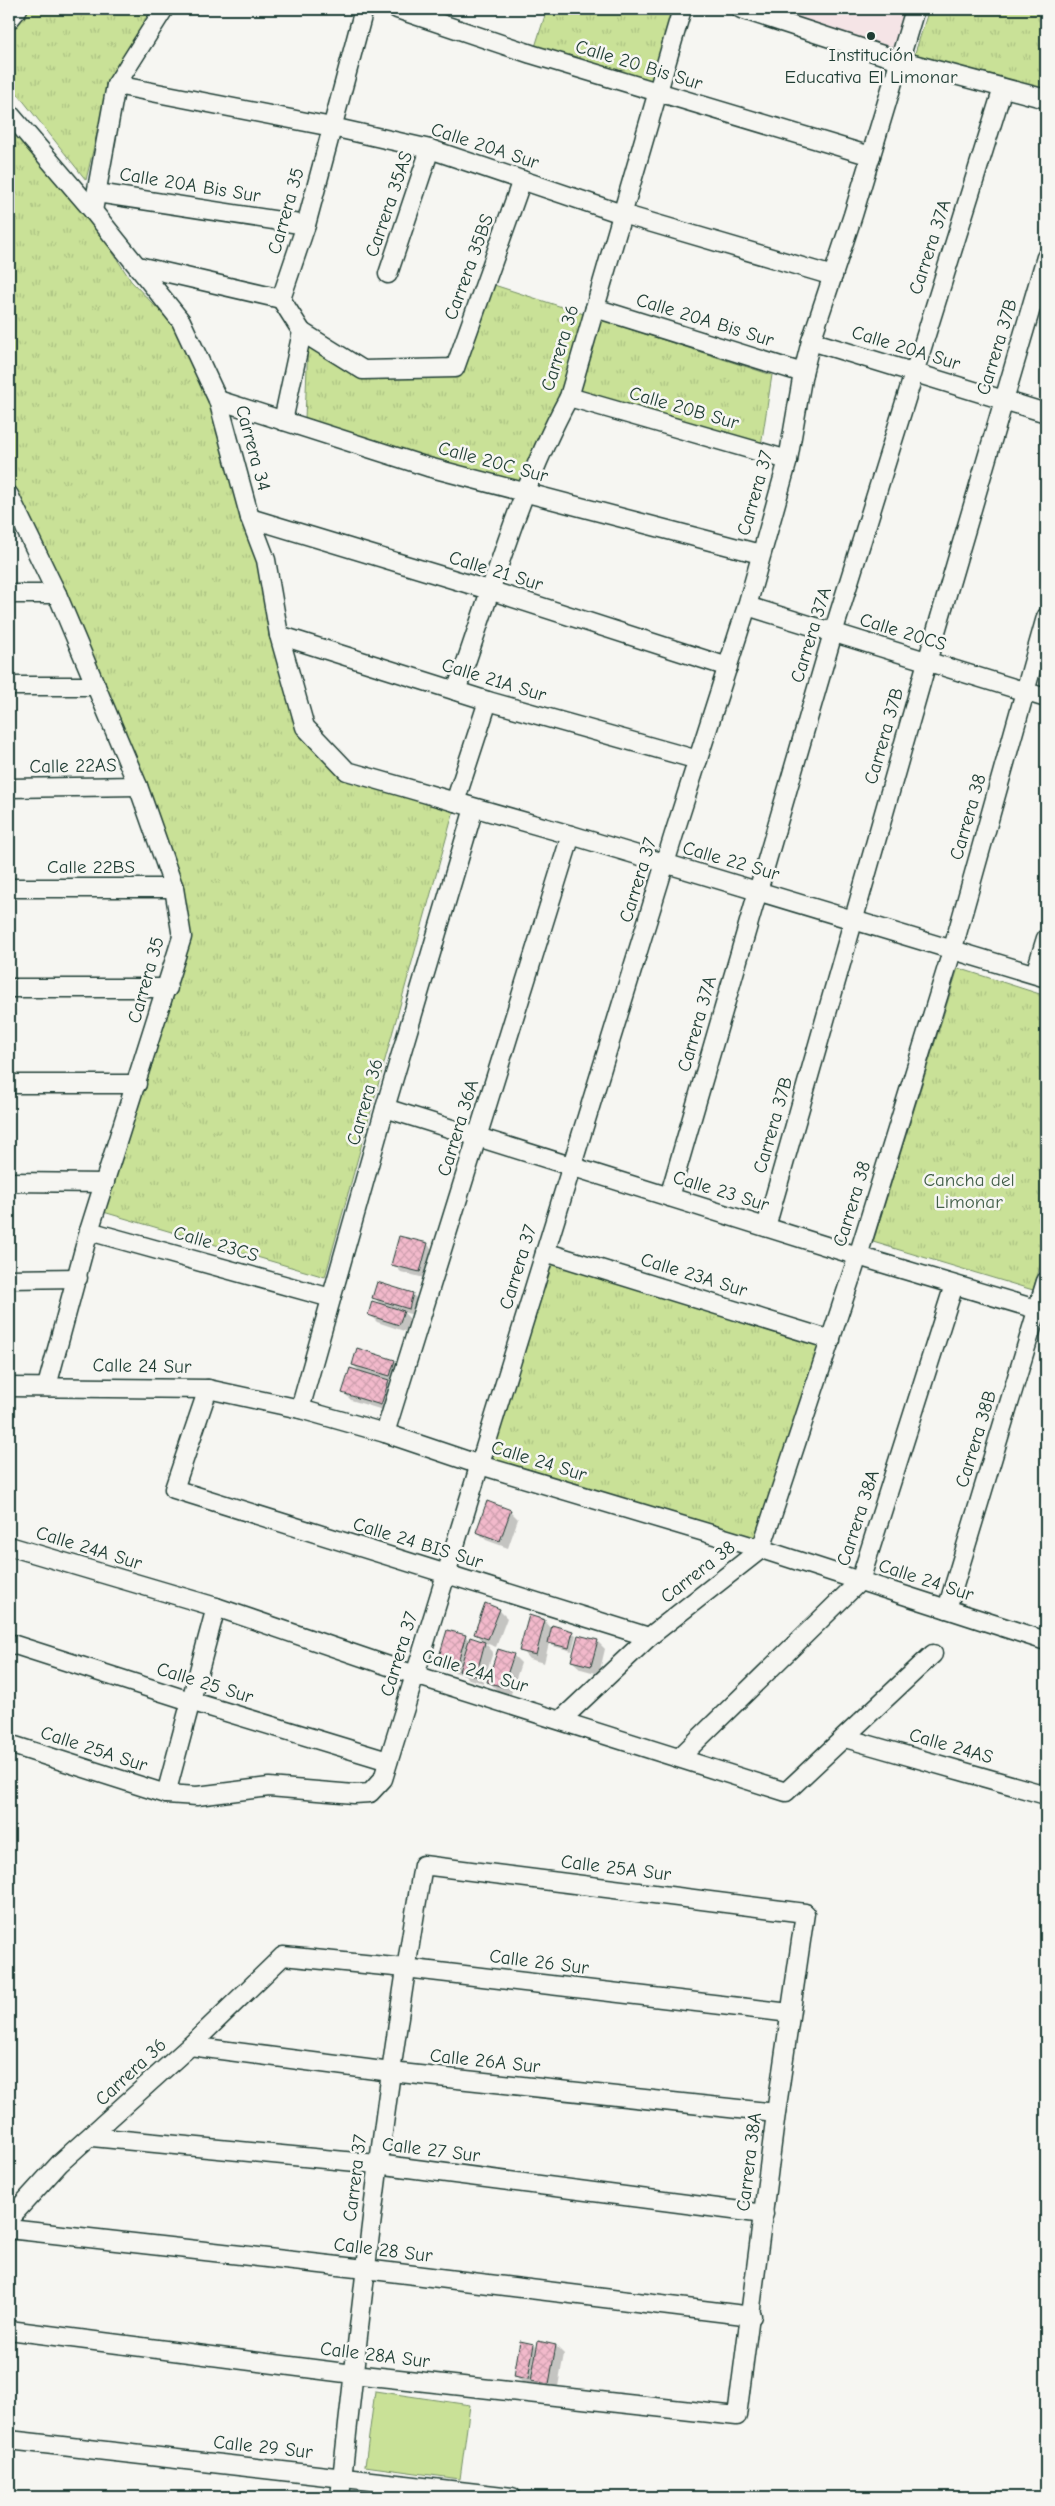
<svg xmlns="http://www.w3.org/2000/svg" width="1055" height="2506" font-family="'Comic Neue',sans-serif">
<defs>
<pattern id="grass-tufts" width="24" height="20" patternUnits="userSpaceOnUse" patternTransform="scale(1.25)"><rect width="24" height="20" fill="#c9e197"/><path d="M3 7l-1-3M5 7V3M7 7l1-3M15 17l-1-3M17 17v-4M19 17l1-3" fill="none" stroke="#acc283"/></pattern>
<pattern id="building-cross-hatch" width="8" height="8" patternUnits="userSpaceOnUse" patternTransform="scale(1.25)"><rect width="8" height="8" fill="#f2b9cb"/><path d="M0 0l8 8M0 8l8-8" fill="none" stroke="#cfa0af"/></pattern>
</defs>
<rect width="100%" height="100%" fill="#f6f6f2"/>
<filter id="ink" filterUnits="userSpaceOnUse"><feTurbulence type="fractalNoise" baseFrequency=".02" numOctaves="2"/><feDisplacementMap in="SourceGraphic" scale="10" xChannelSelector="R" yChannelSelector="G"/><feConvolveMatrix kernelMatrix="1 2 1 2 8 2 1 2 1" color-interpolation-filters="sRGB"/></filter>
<g filter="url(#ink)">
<path fill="#f5e4e6" d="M 782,9 L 912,9 L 897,55 L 780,17 Z"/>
<g fill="url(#grass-tufts)" stroke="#748f66">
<path d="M 22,9 L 160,9 L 108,87 L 86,180 L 9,83 L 9,31 L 12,21 Z"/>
<path d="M 547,9 L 674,9 L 652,83 L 535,47 Z"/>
<path d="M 929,9 L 1046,9 L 1046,91 L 914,56 Z"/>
<path d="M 9,126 L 96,226 L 131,281 L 180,332 L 216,409 L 300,725 L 344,779 L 454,810 L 325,1277 L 100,1211 L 188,937 L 160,828 L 9,491 Z"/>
<path d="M 491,284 L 772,375 L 761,446 L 566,387 L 519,490 L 435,460 L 305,419 L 308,341 L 365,376 L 460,371 Z"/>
<path d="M 958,968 L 1046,996 L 1046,1247 L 1033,1290 L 873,1242 Z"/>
<path d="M 550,1260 L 822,1343 L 755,1541 L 489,1462 Z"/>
</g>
<path fill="#c9e197" stroke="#748f66" d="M 375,2391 L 470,2405 L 460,2479 L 365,2466 Z"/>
<g fill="#0003">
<path d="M 427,1244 L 435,1252 L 428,1279 L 401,1272 L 393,1264 Z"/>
<path d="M 412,1294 L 420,1302 L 417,1316 L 403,1312 L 411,1320 L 407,1332 L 377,1322 L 369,1314 L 381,1305 L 374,1297 Z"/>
<path d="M 395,1361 L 403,1369 L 398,1383 L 387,1380 L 396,1389 L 389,1412 L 351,1400 L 343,1392 L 361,1372 L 353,1365 Z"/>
<path d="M 510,1511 L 518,1519 L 508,1548 L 486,1540 L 478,1532 Z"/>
<path d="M 499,1610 L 507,1618 L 496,1647 L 483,1642 L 475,1633 Z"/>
<path d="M 530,1617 L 545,1621 L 552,1629 L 572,1632 L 576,1635 L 572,1651 L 553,1646 L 549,1643 L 544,1663 L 529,1659 L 521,1650 Z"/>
<path d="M 465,1636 L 470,1641 L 470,1639 L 485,1643 L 493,1652 L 483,1683 L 469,1679 L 465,1675 L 447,1670 L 439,1662 Z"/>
<path d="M 597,1641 L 605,1649 L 599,1674 L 581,1669 L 572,1661 Z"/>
<path d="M 513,1655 L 521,1663 L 511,1694 L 497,1690 L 489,1682 Z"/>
<path d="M 539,2343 L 556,2346 L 564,2354 L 557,2392 L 540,2388 L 536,2385 L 524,2384 L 516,2376 L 534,2345 L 538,2349 Z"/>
</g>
<g fill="url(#building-cross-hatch)" stroke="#1f3d34">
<path d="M 399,1236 L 428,1243 L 420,1272 L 391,1265 Z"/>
<path d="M 377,1282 L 413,1293 L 409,1309 L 372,1298 Z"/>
<path d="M 372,1301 L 404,1311 L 399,1325 L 368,1315 Z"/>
<path d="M 357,1348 L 395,1360 L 390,1376 L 352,1365 Z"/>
<path d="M 350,1368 L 389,1380 L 381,1405 L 342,1393 Z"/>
<path d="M 487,1501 L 511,1510 L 500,1541 L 476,1532 Z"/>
<path d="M 485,1603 L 500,1609 L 488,1639 L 474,1634 Z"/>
<path d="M 529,1615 L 545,1620 L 536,1655 L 519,1651 Z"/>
<path d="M 552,1625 L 573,1631 L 569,1648 L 548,1643 Z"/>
<path d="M 447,1630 L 466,1635 L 456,1668 L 437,1663 Z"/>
<path d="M 578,1635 L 598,1640 L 591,1666 L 571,1661 Z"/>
<path d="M 470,1637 L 485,1642 L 476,1676 L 459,1671 Z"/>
<path d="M 498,1649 L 514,1654 L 503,1687 L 487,1682 Z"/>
<path d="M 520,2341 L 534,2344 L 528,2379 L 514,2376 Z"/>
<path d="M 538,2341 L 556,2345 L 549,2384 L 531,2381 Z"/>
</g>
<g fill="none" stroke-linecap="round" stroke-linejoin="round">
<defs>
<g id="minor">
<path d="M 397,9 L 531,54 L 871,156"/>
<path d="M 741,9 L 898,60 L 1046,99"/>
<path d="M 9,20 L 18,9"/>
<path d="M 116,85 L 332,127 L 430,149 L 622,214 L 833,276"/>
<path d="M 9,113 L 93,211 L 181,321 L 218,400 L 250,518 L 266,560 L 279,635 L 305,727 L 347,771 L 571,835 L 1046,978"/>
<path d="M 97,193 L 306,225"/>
<path d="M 93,211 L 116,85 L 164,9"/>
<path d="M 138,266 L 281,299"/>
<path d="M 388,274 L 430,149"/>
<path d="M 281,299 L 306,225 L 364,9"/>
<path d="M 281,299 L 302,332 L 283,421"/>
<path d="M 595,308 L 803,373"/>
<path d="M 302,332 L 363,370 L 455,368 L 522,180"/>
<path d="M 811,341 L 1046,413"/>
<path d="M 569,397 L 788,460"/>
<path d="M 218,400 L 428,467 L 760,554"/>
<path d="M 9,495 L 57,594 L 138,786 L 174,888 L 182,937 L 89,1231 L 47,1386"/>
<path d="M 250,518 L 492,591 L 728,667"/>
<path d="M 9,594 L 57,594"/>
<path d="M 747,606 L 1046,698"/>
<path d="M 279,635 L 488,701 L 698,760"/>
<path d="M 9,686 L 96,686"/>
<path d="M 456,691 C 491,593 519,489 569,397 L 682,9"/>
<path d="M 9,788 L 138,786"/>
<path d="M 455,802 L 488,701"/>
<path d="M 9,888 L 174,888"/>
<path d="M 1035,974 L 1046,938"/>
<path d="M 9,988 L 168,988"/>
<path d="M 9,1084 L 137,1084"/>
<path d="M 385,1108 L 858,1256 L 1046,1312"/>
<path d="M 9,1182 L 105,1183"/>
<path d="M 669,1197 L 833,633 L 1003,88"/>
<path d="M 766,1227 L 927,662 L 1046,257"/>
<path d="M 89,1231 L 331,1298"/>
<path d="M 545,1252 L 831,1340"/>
<path d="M 9,1279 L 78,1278"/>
<path d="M 9,1387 L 208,1389 L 300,1409 L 385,1433 L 480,1465 L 761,1549 L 1046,1641"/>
<path d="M 208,1389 L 174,1489 L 649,1637"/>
<path d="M 300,1409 L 385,1108 L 474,808"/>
<path d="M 385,1433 L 571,835"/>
<path d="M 9,1546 L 216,1607 L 415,1675 L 786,1792 L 933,1654"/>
<path d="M 947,1609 L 1046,1281"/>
<path d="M 9,1643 L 190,1701 L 388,1761"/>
<path d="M 561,1720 L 649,1637 L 761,1549 L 858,1256 L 953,948 L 1046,617"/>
<path d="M 845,1738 L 1046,1795"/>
<path d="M 9,1744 L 166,1794 L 197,1796 L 269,1787 L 354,1794 L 370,1793 L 383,1779 L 674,834 L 747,606 L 788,460 L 803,373 L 811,341 L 853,215 L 915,9"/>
<path d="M 680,1757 L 860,1581 L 954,1285"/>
<path d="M 166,1794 L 216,1607"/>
<path d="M 190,2046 L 391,2072 L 776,2113"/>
<path d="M 92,2137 L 377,2164 L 764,2214"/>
<path d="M 9,2219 L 60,2163 L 190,2046 L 283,1956 L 405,1968 L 790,2013"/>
<path d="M 9,2229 L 365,2269 L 752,2316"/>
<path d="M 9,2330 L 353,2374 L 737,2416 L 776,2113 L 805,1913 L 423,1865 C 387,2075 363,2286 340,2497"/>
<path d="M 9,2440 L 512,2497"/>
</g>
</defs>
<use href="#minor" stroke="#1f3d34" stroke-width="21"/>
<use href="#minor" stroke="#f6f6f2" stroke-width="18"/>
</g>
</g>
<circle fill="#1f3d34" stroke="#f6f6f2" stroke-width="2" cx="871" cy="36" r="5"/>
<g text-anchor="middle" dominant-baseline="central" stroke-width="5" stroke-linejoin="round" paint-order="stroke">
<g font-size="19" fill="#1f3d34" stroke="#f6f6f2">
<text x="871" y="55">Institución<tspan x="871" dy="22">Educativa El Limonar</tspan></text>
</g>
<g font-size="19" fill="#1f3d34" stroke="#f6f6f2">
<text transform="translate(639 65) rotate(17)">Calle 20 Bis Sur</text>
<text transform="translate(485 146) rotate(18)">Calle 20A Sur</text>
<text transform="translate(190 185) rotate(9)">Calle 20A Bis Sur</text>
<text transform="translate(389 204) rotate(-71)">Carrera 35AS</text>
<text transform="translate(286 211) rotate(-74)">Carrera 35</text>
<text transform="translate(930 247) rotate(-72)">Carrera 37A</text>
<text transform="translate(469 267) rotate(-70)">Carrera 35BS</text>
<text transform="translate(705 320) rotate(17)">Calle 20A Bis Sur</text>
<text transform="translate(997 347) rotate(-73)">Carrera 37B</text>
<text transform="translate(560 348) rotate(-73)">Carrera 36</text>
<text transform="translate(906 348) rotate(17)">Calle 20A Sur</text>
<text transform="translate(684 408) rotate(16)">Calle 20B Sur</text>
<text transform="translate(253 448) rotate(75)">Carrera 34</text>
<text transform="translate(493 462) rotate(15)">Calle 20C Sur</text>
<text transform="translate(755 493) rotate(-74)">Carrera 37</text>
<text transform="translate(496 571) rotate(17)">Calle 21 Sur</text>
<text transform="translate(903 632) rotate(17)">Calle 20CS</text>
<text transform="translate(811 635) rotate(-73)">Carrera 37A</text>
<text transform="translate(494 680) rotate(17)">Calle 21A Sur</text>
<text transform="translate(884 736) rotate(-74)">Carrera 37B</text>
<text transform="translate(73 766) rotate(-1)">Calle 22AS</text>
<text transform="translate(968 817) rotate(-74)">Carrera 38</text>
<text transform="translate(731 861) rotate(16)">Calle 22 Sur</text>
<text x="91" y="867">Calle 22BS</text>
<text transform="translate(638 880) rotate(-73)">Carrera 37</text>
<text transform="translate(146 980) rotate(-74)">Carrera 35</text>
<text transform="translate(697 1024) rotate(-74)">Carrera 37A</text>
<text transform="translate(365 1102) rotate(-74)">Carrera 36</text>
<text transform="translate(773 1125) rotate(-74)">Carrera 37B</text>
<text transform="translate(458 1128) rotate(-73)">Carrera 36A</text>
<text transform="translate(721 1191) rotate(17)">Calle 23 Sur</text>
<text transform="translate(852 1204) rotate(-73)">Carrera 38</text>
<text transform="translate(216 1244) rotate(16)">Calle 23CS</text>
<text transform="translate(518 1267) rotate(-73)">Carrera 37</text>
<text transform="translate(694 1275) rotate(17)">Calle 23A Sur</text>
<text transform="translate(142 1366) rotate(1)">Calle 24 Sur</text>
<text transform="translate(976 1439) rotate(-73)">Carrera 38B</text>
<text transform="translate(539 1461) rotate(17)">Calle 24 Sur</text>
<text transform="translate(858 1518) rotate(-72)">Carrera 38A</text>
<text transform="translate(418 1543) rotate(17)">Calle 24 BIS Sur</text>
<text transform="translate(89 1548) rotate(17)">Calle 24A Sur</text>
<text transform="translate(698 1572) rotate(-38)">Carrera 38</text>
<text transform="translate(926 1580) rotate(18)">Calle 24 Sur</text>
<text transform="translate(399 1654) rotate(-73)">Carrera 37</text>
<text transform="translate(475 1671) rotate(17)">Calle 24A Sur</text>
<text transform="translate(205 1683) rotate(17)">Calle 25 Sur</text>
<text transform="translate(951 1746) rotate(16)">Calle 24AS</text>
<text transform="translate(94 1749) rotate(18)">Calle 25A Sur</text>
<text transform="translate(616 1868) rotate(7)">Calle 25A Sur</text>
<text transform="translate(539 1962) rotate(7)">Calle 26 Sur</text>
<text transform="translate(485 2061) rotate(6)">Calle 26A Sur</text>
<text transform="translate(131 2072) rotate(-43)">Carrera 36</text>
<text transform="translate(431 2150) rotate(7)">Calle 27 Sur</text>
<text transform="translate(749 2162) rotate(-83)">Carrera 38A</text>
<text transform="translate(355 2178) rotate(-83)">Carrera 37</text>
<text transform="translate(383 2250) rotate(7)">Calle 28 Sur</text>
<text transform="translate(375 2355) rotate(7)">Calle 28A Sur</text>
<text transform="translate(263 2447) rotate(6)">Calle 29 Sur</text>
</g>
<g font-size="19" fill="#415e48" stroke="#f6f6f2">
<text x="969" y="1180">Cancha del<tspan x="969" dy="22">Limonar</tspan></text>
</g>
</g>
<rect width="1055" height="2506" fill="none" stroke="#f6f6f2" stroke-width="30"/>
<rect x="15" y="15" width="1025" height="2476" fill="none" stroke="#1f3d34" stroke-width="2" filter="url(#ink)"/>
</svg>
